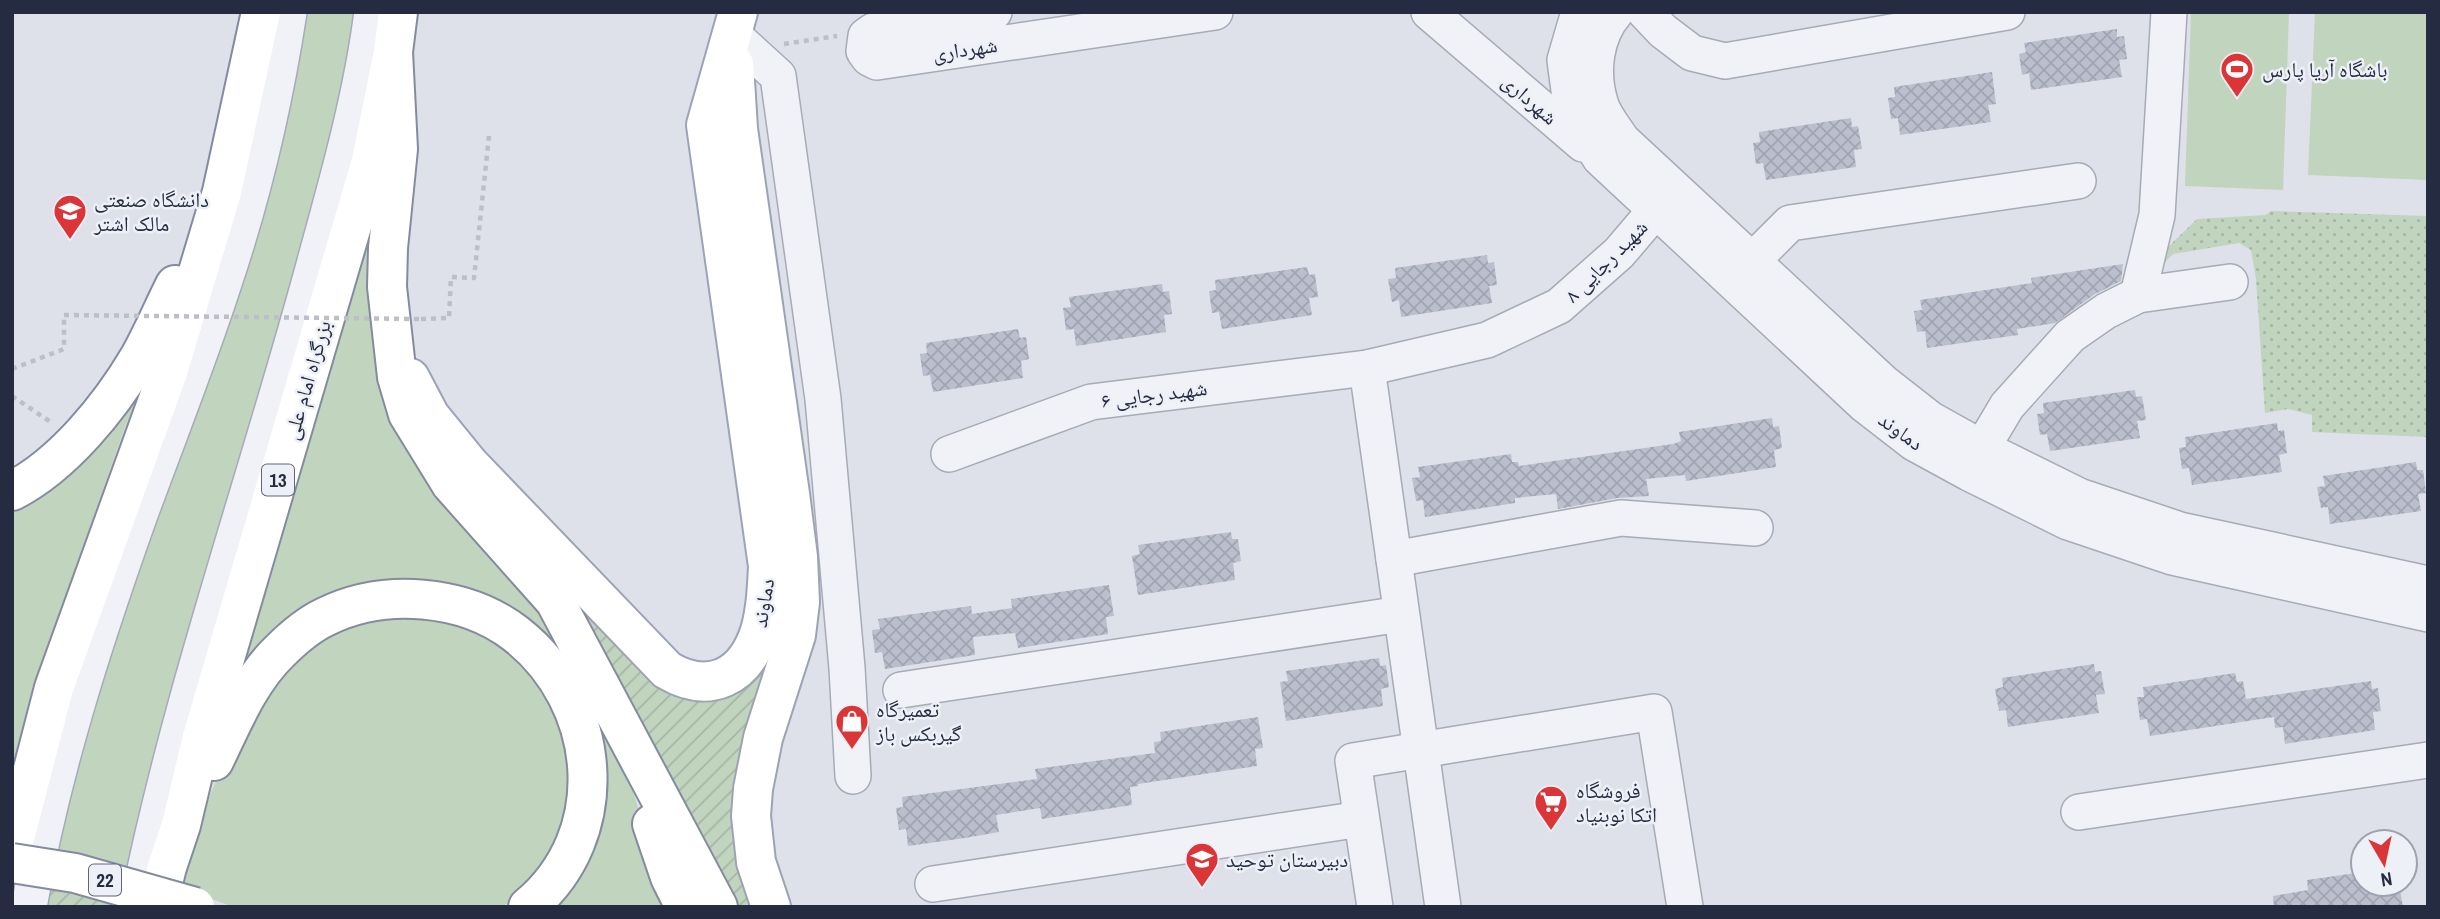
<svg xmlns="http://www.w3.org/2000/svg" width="2440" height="919" font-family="'Archivo Narrow','Noto Naskh Arabic',sans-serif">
<defs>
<pattern id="park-dots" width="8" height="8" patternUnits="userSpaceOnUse" patternTransform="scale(1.75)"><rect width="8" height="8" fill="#c1d4be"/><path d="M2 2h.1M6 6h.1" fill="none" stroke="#a6b6a4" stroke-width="1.8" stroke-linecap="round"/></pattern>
<pattern id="garden-furrows" width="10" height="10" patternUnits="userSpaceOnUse" patternTransform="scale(1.75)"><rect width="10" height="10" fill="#c1d4be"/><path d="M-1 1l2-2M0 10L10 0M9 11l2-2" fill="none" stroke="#a6b6a4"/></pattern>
<pattern id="building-cross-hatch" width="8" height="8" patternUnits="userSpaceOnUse" patternTransform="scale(1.75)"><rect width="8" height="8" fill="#bbbfcd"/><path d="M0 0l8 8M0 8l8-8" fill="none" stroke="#a1a4b1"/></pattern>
</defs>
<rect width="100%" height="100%" fill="#dee1e9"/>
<g fill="#c1d4be">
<path d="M 299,12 L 365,12 L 139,875 L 44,855 Z"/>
<path d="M 2191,12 L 2289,12 L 2283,190 L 2185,186 Z"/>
<path d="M 2315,12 L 2428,12 L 2428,180 L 2308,175 Z"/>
<path d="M 389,146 L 376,341 L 511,573 L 583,673 L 617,740 L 655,862 L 675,907 L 542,907 L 576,864 L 570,680 L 416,588 L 240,684 L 240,658 Z"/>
<path d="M 153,360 L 125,427 L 49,645 L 12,771 L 12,505 Z"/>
<path d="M 428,610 L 520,650 L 573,739 L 572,824 L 517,898 L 501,907 L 233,907 L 180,887 L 210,795 L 226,756 L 251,709 L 331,626 Z"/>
</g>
<path fill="url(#park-dots)" d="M 2271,211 L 2428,216 L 2428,437 L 2312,432 L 2312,415 L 2288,409 L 2265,413 L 2256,279 L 2251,250 L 2239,243 L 2173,254 L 2164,263 L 2164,251 L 2197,219 L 2266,215 Z"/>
<g fill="url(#garden-furrows)">
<path d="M 436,437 L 677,695 C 688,700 705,704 717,698 C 727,694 753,663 762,653 L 781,658 L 762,907 L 727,907 Z"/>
<path d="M 35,887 L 89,896 L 131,907 L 30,907 Z"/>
</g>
<g fill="url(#building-cross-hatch)">
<path d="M 2117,29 L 2117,37 L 2124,36 L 2127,59 L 2119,60 L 2122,77 L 2031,90 L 2029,73 L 2022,75 L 2019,54 L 2026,52 L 2024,43 Z"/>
<path d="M 1992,72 L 1996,104 L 1988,105 L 1991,122 L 1900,135 L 1898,118 L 1891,119 L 1888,98 L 1895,97 L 1894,87 Z"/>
<path d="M 1851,118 L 1852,127 L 1858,126 L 1862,149 L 1854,150 L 1856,167 L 1766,180 L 1763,163 L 1756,164 L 1753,143 L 1760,142 L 1759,132 Z"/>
<path d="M 1487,255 L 1488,263 L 1494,262 L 1497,285 L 1489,286 L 1492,303 L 1401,317 L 1399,300 L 1392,302 L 1388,279 L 1396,278 L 1395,268 Z"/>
<path d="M 2123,264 L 2121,281 L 2095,294 L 2055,323 L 2017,329 L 2018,335 L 1927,348 L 1925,331 L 1917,332 L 1914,311 L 1922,310 L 1920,300 L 2032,283 L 2031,278 Z"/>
<path d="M 1307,267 L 1309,275 L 1315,274 L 1318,297 L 1309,298 L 1312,315 L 1222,329 L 1219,312 L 1212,313 L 1209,291 L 1216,290 L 1215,280 Z"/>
<path d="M 1162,284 L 1163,292 L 1169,291 L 1172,314 L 1164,315 L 1166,332 L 1076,346 L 1074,329 L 1066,330 L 1063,308 L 1071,307 L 1069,297 Z"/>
<path d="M 1018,329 L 1020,338 L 1026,337 L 1029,359 L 1021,361 L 1023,378 L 933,392 L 930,375 L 923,376 L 920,354 L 927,353 L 926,343 Z"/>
<path d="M 2135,390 L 2136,397 L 2142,396 L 2146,420 L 2137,421 L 2140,438 L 2050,451 L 2047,434 L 2040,435 L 2037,414 L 2044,413 L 2043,403 Z"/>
<path d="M 1772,418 L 1773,427 L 1779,426 L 1782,448 L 1774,450 L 1776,467 L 1686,481 L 1685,475 L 1646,479 L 1649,496 L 1617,498 L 1558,509 L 1556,494 L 1515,498 L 1515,503 L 1425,517 L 1423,500 L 1416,501 L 1412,478 L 1420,477 L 1418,467 L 1511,454 L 1512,462 L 1518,462 L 1519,466 L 1673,444 L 1681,441 L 1679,432 Z"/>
<path d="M 2277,423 L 2278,431 L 2284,430 L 2287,453 L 2279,455 L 2282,472 L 2192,485 L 2189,468 L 2182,469 L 2179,448 L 2186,447 L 2185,437 Z"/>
<path d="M 2416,462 L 2417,470 L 2423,470 L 2426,493 L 2418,494 L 2421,511 L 2330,524 L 2328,507 L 2321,508 L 2317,487 L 2325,486 L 2323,476 Z"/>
<path d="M 1231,532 L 1232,539 L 1238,539 L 1241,561 L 1233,563 L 1235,580 L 1138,595 L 1132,556 L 1140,554 L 1138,545 Z"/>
<path d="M 1109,585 L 1114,616 L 1106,617 L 1108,634 L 1018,648 L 1015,633 L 973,637 L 975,655 L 885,669 L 882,652 L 875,653 L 872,630 L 880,629 L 878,619 L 971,606 L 972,614 L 1012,608 L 1011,599 Z"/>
<path d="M 1379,658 L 1380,666 L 1386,665 L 1389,687 L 1381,689 L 1383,706 L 1286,721 L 1280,682 L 1288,681 L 1286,671 Z"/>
<path d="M 2094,664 L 2095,672 L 2101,671 L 2105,694 L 2096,695 L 2099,713 L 2008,727 L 2006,710 L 1999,711 L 1995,689 L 2003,687 L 2002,678 Z"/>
<path d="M 2235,673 L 2237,682 L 2243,681 L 2246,699 L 2371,681 L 2372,689 L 2378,688 L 2381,711 L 2373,712 L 2375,730 L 2285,744 L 2283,727 L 2275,728 L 2274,717 L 2150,736 L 2147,719 L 2140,720 L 2137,697 L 2144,697 L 2143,687 Z"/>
<path d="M 1258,717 L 1263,748 L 1255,749 L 1257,766 L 1138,784 L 1138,786 L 1130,787 L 1132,805 L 1042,819 L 1040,808 L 996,815 L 999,832 L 965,838 L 908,846 L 906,829 L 899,830 L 896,808 L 903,807 L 902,797 L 1037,779 L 1035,769 L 1155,753 L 1154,742 L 1161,741 L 1160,732 Z"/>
<path d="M 2363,872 L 2363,884 L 2399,884 L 2403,907 L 2274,907 L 2273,896 L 2308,890 L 2307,880 Z"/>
</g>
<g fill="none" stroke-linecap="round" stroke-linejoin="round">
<defs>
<g id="minor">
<path d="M 994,12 L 873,31 L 866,36 L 864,51 L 869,58 L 877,62 L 1215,12"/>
<path d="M 1429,12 L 1583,144"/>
<path d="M 1579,12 L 1565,60 L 1572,113 L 1600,158 L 1865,405 L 1914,443 L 1969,473 L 2068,522 L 2172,557 L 2428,614"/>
<path d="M 1616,12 C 1595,36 1591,72 1600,102 C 1603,115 1615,129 1622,140 L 1884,383 L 1930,419 L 1982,448 L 2079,496 L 2180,530 L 2428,584"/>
<path d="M 1645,12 L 1663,31 L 1692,53 L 1725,61 L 2007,12"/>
<path d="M 732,34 L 778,76 L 823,399 L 847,668 L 853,776"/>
<path d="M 1736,277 L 1790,223 L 2078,181"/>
<path d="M 2138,295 L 2157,215 L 2169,12"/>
<path d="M 1367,368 L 1443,907"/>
<path d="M 1982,448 L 2007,406 L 2070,336 L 2106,311 L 2138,295 L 2230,282"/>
<path d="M 949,454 L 1091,402 L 1367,368 L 1487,340 L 1559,306 L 1619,253 L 1670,193"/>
<path d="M 1394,559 L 1621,518 L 1755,528"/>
<path d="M 901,690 L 1401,614"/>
<path d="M 2079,812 L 2428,760"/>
<path d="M 933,884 L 1361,819"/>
<path d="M 29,907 C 52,774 93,647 138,520 C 167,440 199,361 225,280 C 254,193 275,103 289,12"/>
<path d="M 137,907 C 181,689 256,479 314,265 C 337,181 361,98 372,12"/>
<path d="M 1375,907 L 1353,761 L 1654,712 L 1685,907"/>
</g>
<g id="major">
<path d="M 734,64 L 738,129 L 790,494 L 798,557 L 800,602 L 796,635 L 763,738 L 753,789 L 751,816 L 756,862 L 771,907"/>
<path d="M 410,378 L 430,416 L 469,464 L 667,670 C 709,695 745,678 760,631 C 766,610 767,587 768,566 L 706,125 L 738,12"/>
</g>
<g id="highway">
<path d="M 393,52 L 398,149 L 388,248 L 387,287 L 397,377 L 408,414 L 451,484 L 555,601 L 718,907"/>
<path d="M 12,491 C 63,465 110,407 139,358 C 152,335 163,309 175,285"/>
<path d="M 214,761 C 232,724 249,681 279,652 C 292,639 308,625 325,617 C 384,588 464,594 516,634 C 603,702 615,835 528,907"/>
<path d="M 652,824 L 670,877 L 685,907"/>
<path d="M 12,850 L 54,688 L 168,372 L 222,192 L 261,12"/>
<path d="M 157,907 L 167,867 L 181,825 L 202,737 L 371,161 L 393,52 L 398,12"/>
</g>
</defs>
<use href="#minor" stroke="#a6abb7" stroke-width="38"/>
<use href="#major" stroke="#9ca3b6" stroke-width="42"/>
<use href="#highway" stroke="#848ba1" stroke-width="42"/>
<g stroke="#bcbfc8" stroke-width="4.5" stroke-dasharray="5 5" stroke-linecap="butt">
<path d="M 784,44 L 837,36"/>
<path d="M 421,319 L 449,318 L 451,277 L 474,278 L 489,136"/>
<path d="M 12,369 L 64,349 L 64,315"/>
<path d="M 12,396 L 52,423"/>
</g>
<use href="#minor" stroke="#f1f2f7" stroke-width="35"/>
<use href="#major" stroke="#fff" stroke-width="38"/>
<use href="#highway" stroke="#fff" stroke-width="38"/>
<defs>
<path id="highway-bridge" d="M 12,863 L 75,873 L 195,907"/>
</defs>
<use href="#highway-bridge" stroke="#848ba1" stroke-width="42" stroke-linecap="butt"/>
<path stroke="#bcbfc8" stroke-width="4.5" stroke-dasharray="5 5" stroke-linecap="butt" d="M 64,315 L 420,319"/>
<use href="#highway-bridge" stroke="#fff" stroke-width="38"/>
</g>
<defs>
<symbol id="stadium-pin" viewBox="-11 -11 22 30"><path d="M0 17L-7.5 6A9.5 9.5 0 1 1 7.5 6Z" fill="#dc3538" stroke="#eef0f7"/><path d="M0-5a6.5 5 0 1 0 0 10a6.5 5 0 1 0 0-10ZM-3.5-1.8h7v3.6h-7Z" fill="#fff"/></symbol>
<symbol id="university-pin" viewBox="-11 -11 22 30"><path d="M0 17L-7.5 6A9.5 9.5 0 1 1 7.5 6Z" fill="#dc3538" stroke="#eef0f7"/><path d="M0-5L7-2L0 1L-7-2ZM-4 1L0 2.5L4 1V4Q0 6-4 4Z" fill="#fff"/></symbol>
<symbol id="shop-pin" viewBox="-11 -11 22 30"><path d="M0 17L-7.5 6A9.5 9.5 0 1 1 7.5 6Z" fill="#dc3538" stroke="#eef0f7"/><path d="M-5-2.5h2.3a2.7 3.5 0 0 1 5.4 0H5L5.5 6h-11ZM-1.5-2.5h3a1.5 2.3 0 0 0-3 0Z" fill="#fff"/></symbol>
<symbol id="supermarket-pin" viewBox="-11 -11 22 30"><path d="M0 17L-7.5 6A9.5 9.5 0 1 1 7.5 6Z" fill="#dc3538" stroke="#eef0f7"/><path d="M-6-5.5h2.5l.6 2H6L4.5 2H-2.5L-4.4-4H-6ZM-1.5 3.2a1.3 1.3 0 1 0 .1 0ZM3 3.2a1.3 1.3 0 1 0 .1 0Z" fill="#fff"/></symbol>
<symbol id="school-pin" viewBox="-11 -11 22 30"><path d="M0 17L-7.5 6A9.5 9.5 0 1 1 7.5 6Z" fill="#dc3538" stroke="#eef0f7"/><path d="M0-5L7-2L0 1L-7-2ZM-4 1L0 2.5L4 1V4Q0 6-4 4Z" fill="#fff"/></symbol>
</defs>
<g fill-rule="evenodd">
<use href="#stadium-pin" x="2218" y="50" width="38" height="52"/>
<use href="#university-pin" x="51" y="192" width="38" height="52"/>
<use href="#shop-pin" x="833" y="702" width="38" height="52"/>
<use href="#supermarket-pin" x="1532" y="783" width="38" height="52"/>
<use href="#school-pin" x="1183" y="840" width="38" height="52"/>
</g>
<g text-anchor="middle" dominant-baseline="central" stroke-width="5" stroke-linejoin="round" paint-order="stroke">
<g fill="#eef0f7" stroke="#616778" stroke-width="2">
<rect x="262" y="464.5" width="32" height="31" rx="5"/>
<rect x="89" y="864.5" width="32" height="31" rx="5"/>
</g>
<g font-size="19" font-weight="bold" fill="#252c42">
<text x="278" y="480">13</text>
<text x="105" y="880">22</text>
</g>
<g font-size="21" fill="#252c42" stroke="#eef0f7">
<text transform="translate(965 49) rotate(-8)">شهرداری</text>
<text transform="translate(1530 99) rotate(41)">شهرداری</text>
<text transform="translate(1606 261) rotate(-45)">شهید رجایی ۸</text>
<text transform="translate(307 380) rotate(-74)">بزرگراه امام علی</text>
<text transform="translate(1154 394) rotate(-7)">شهید رجایی ۶</text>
<text transform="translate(1901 431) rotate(36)">دماوند</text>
<text transform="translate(763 603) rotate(-81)">دماوند</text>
</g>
<g font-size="21" fill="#252c42" stroke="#eef0f7" text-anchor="start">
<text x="2262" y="69">باشگاه آریا پارس</text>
<text x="94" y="199">دانشگاه صنعتی<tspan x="94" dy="24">مالک اشتر</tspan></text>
<text x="876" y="709">تعمیرگاه<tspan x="876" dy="24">گیربکس باز</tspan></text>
<text x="1576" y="790">فروشگاه<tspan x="1576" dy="24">اتکا نوبنیاد</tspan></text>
<text x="1226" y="859">دبیرستان توحید</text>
</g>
</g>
<rect width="2440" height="919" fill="none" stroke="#252c42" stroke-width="28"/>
<g transform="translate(2384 863) rotate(171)"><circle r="33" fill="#eef0f7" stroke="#9ea2af" stroke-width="2"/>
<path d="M0-5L12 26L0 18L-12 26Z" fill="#dc3538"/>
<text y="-10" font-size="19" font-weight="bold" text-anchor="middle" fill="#252c42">N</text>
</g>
</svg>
